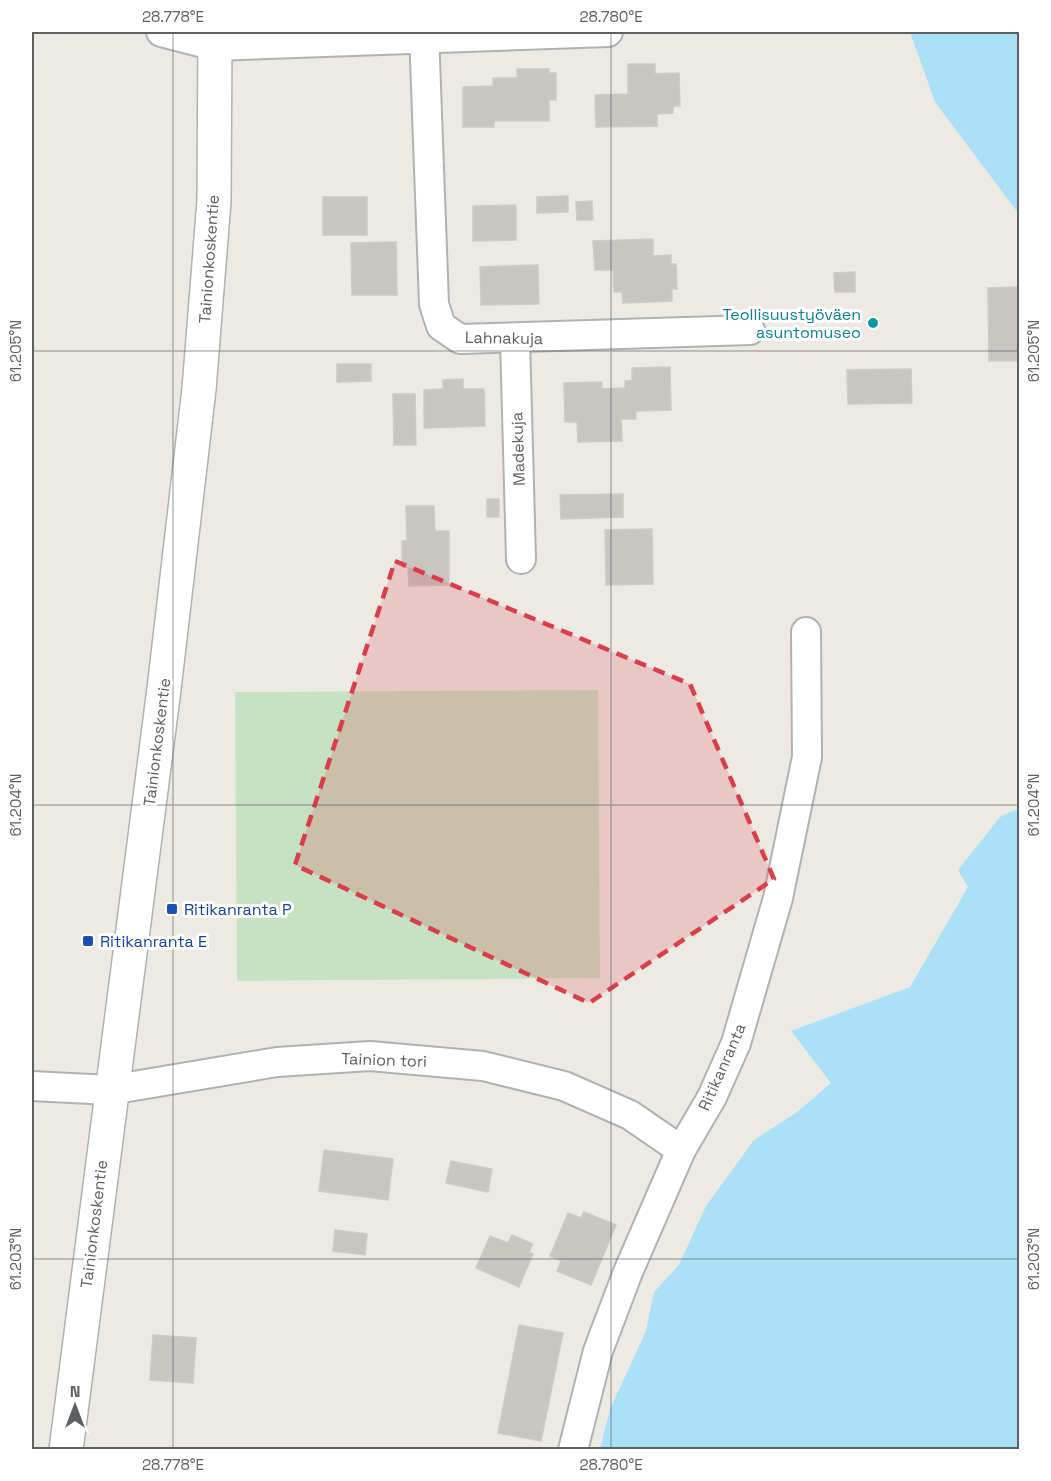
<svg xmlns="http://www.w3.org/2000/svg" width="1051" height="1481" font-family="'Space Grotesk',sans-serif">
<rect width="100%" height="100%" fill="#edeae4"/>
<path fill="#c7e2c2" d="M 598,690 L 600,978 L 237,981 L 235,692 Z"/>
<g fill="#aae1f7">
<path d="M 910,32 L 1019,32 L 1019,214 L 935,102 Z"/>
<path d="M 1019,808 L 1019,1449 L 600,1449 L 610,1409 L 646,1331 L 654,1292 L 679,1265 L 706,1206 L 754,1140 L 797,1112 L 831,1083 L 791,1031 L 910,987 L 968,887 L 958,870 L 1000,817 Z"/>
</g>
<g fill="#c9c5c0" stroke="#d1cac3" stroke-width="1.5">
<path d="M 628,64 L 655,64 L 655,74 L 679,73 L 680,106 L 673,106 L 673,113 L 657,114 L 657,126 L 596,127 L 595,95 L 628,94 Z"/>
<path d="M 517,69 L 549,69 L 549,73 L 556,73 L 556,100 L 549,100 L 549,121 L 494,121 L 494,127 L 463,127 L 463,87 L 493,86 L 493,78 L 517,78 Z"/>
<path d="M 568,196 L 568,212 L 537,213 L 537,197 Z"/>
<rect x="323" y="197" width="44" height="38"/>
<path d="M 592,201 L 593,220 L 577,220 L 576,202 Z"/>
<path d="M 516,205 L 516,240 L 473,241 L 473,206 Z"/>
<path d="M 653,239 L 653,256 L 671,255 L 671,264 L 676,264 L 677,289 L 672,289 L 672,301 L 623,303 L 622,292 L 614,292 L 613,270 L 595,270 L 593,241 Z"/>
<path d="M 396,242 L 397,295 L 352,295 L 351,243 Z"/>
<path d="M 538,265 L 539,304 L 481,305 L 480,267 Z"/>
<path d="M 855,272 L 855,292 L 835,292 L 834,273 Z"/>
<path d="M 1020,287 L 1020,361 L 989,361 L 988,288 Z"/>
<path d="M 337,364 L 371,364 L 371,381 L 337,382 Z"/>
<path d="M 670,367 L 671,410 L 636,411 L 636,419 L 621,419 L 622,441 L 578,442 L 577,422 L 565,422 L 564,383 L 602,382 L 602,389 L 625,388 L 625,381 L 632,381 L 632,368 Z"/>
<path d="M 911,369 L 912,403 L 848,404 L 847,370 Z"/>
<path d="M 463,379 L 463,389 L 484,389 L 485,426 L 424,428 L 424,390 L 443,389 L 443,380 Z"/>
<path d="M 393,394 L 415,394 L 416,445 L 394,445 Z"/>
<path d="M 623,494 L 623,517 L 561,519 L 560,495 Z"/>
<rect x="487" y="499" width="12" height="18"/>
<path d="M 406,506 L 434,506 L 435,531 L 449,531 L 449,585 L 409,586 L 408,567 L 402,567 L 402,541 L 407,541 Z"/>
<path d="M 652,529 L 653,584 L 606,585 L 605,530 Z"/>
<path d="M 324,1150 L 393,1159 L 388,1200 L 319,1191 Z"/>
<path d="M 451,1161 L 492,1169 L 488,1192 L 446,1183 Z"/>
<path d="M 584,1212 L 616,1225 L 591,1285 L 557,1271 L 561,1261 L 550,1256 L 568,1213 L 581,1218 Z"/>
<path d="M 335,1230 L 367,1234 L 365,1255 L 333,1251 Z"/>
<path d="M 512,1235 L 533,1244 L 529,1252 L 533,1254 L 519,1287 L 476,1268 L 490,1236 L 508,1243 Z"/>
<path d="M 519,1325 L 563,1333 L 541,1441 L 498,1433 Z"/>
<path d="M 153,1335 L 196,1338 L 193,1383 L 150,1380 Z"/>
</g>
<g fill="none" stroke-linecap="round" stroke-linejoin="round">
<defs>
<g id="minor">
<path d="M 161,32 L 215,46 L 608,32"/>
<path d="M 424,32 L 434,304 L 441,326 L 460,339 L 750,330"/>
<path d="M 515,339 L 521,559"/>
<path d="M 32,1086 L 110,1090 L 277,1062 L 370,1056 L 483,1066 L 564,1086 L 630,1115 L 681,1150"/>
<path d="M 573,1450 L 598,1351 L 628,1272 L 681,1150 L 712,1097 L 736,1043 L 778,898 L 807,757 L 806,632"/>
</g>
<path id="tertiary" d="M 66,1450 L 164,689 L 199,389 L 214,201 L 215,32"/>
</defs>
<use href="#minor" stroke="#afb2b5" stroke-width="32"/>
<use href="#tertiary" stroke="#afb2b5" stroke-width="36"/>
<use href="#minor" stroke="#fff" stroke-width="28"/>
<use href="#tertiary" stroke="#fff" stroke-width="33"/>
</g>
<path fill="#d93e4a" fill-opacity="0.2" stroke="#d93e4a" stroke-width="4.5" stroke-dasharray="12 8" stroke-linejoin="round" d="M 395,561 L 690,684 L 774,879 L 589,1003 L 295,865 Z"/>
<path fill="none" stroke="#5c6063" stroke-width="1.5" stroke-opacity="0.45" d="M 173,32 L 173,1450M 611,32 L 611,1450M 32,351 L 1020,351M 32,805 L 1020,805M 32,1259 L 1020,1259"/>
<circle fill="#0f9aa8" stroke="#fff" stroke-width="2" cx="873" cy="323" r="6"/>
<g fill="#1a4fb4" stroke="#fff" stroke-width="2">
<rect x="166" y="903" width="12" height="12" rx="3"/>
<rect x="82" y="935" width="12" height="12" rx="3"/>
</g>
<g text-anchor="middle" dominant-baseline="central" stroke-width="6" stroke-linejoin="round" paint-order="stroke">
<g font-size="16" fill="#5c6063" stroke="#fff">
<text transform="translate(209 259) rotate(-86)">Tainionkoskentie</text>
<text transform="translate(504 338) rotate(1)">Lahnakuja</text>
<text transform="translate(518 449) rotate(-92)">Madekuja</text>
<text transform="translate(157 742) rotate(-83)">Tainionkoskentie</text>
<text transform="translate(384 1060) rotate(2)">Tainion tori</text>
<text transform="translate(722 1067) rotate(-66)">Ritikanranta</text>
<text transform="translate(94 1224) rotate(-83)">Tainionkoskentie</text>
</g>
<g font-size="16" fill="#0d838f" stroke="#fff" text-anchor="end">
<text x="861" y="314">Teollisuustyöväen<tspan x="861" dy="18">asuntomuseo</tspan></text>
</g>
<g font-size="16" fill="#164399" stroke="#fff" text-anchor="start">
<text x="184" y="909">Ritikanranta P</text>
<text x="100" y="941">Ritikanranta E</text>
</g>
</g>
<rect width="1051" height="1481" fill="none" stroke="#ffffff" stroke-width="66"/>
<g transform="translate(75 1406)" stroke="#ffffff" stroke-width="4.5" paint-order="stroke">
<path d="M0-4.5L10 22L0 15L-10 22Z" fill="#5c6063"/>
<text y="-9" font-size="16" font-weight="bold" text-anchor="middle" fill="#5c6063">N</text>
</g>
<rect x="33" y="33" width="985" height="1415" fill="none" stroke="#5c6063" stroke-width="2"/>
<g font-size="15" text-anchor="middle" fill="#5c6063">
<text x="173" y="22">28.778°E</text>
<text x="611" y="22">28.780°E</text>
<text transform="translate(16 351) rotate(-90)" y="5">61.205°N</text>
<text transform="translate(1034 351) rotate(-90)" y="5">61.205°N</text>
<text transform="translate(16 805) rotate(-90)" y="5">61.204°N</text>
<text transform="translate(1034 805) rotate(-90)" y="5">61.204°N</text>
<text transform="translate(16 1259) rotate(-90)" y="5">61.203°N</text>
<text transform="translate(1034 1259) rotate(-90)" y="5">61.203°N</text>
<text x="173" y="1470">28.778°E</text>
<text x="611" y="1470">28.780°E</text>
</g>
</svg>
